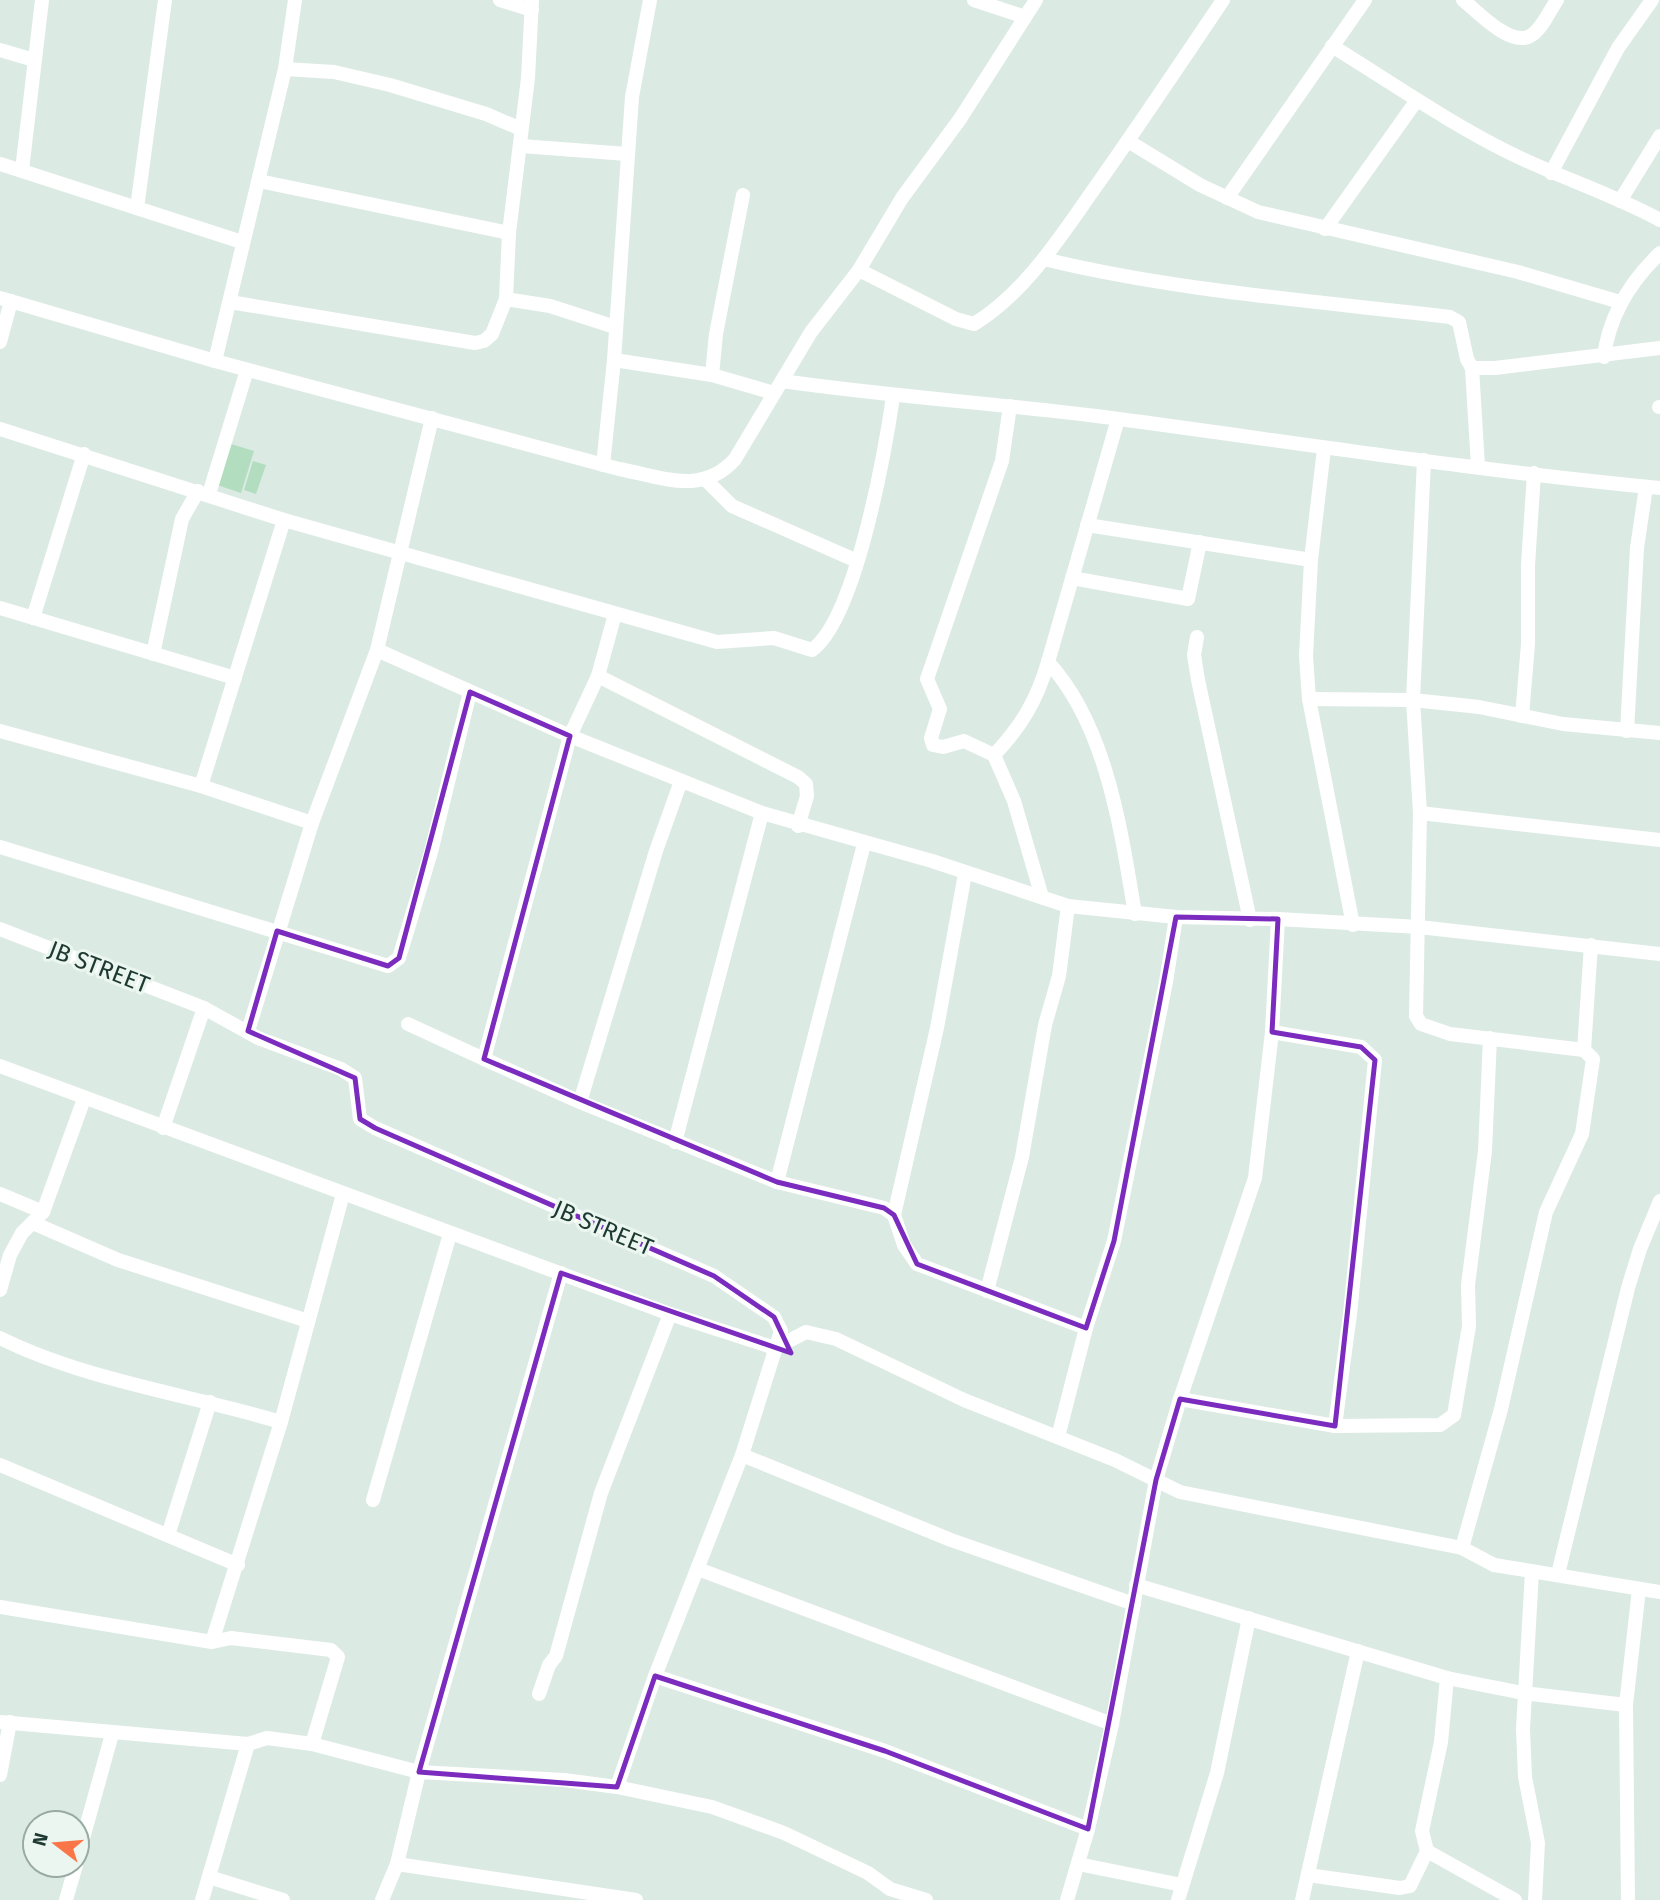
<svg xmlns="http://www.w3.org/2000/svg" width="1660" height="1900" font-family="'Fira Sans',sans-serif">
<rect width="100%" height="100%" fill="#dceae4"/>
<g fill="#b3ddbf">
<path d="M 231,444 L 254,451 L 241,493 L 217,485 Z"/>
<path d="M 253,461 L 266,465 L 256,494 L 244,490 Z"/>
</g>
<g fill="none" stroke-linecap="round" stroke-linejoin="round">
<g stroke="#fff" stroke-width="14">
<path d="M 500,0 L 532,10"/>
<path d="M 974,0 L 1025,17"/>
<path d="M 1463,0 C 1478,12 1510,47 1530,36 C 1541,31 1550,10 1557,0"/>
<path d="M 1332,46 C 1392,83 1449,123 1512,154 C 1561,178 1612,194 1660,220"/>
<path d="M 0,50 L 34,60"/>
<path d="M 285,69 L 334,72 L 390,85 L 486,114 L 521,129"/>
<path d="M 1128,141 L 1200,185 L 1258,212 L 1518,272 L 1620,302"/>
<path d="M 521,146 L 627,154"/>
<path d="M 0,164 L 242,242"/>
<path d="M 22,170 L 42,0"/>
<path d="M 1551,173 L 1618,48 L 1652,0"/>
<path d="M 259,181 L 509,233"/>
<path d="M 743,195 L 716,334 L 712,375 L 774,393"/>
<path d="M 1227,198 L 1365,0"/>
<path d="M 1620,201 L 1660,136"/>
<path d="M 137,208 L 165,0"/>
<path d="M 1325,229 L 1417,100"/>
<path d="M 1044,259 C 1174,291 1317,301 1450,317 L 1459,322 L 1467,359 L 1472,368 L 1478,466"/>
<path d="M 859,270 L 956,319 L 974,324 C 1025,293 1060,237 1094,189 C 1138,127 1180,64 1223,0"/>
<path d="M 0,298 L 215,361 L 619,469 C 662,477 702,496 735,459 L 811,332 L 859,270 L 902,198 L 960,119 L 1036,0"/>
<path d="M 506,299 L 550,306 L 615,327"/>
<path d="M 230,302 L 475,343 L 484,341 L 492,334 L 506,299 L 509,233 L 528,78 L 532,0"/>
<path d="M 0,342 L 11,301"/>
<path d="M 1604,357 C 1609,315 1630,282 1660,253"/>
<path d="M 614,360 L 712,375"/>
<path d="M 215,361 L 285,69 L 295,0"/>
<path d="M 1472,368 L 1495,368 L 1660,348"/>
<path d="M 782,381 C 894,397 1007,404 1119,419 C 1299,443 1479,471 1660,488"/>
<path d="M 1010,406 L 1002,461 L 927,679 L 940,709 L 931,738 L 933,745 L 943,747 L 964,741 L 994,755 C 1021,727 1037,700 1048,662"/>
<path d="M 1659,407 L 1660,407"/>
<path d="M 1118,419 L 1048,662 C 1107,726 1121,831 1135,914"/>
<path d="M 0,429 L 284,520 L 717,642 L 774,638 L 812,650 C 856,618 885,451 893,397"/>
<path d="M 1324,449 L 1311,560 L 1306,656 L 1309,699 L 1353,925"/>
<path d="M 1424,460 L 1413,700 L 1420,813 L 1416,1016 L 1421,1024 L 1450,1034 L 1584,1050 L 1593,1059 L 1582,1134 L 1546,1212 L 1501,1409 L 1462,1548"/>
<path d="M 603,465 L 614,360 L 632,97 L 650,0"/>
<path d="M 707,481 L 732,506 L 857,561"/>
<path d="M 209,494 L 247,370"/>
<path d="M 1087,525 L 1311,560"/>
<path d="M 1072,578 L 1188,599 L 1200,542"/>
<path d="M 0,608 L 235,678"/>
<path d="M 615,614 L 598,676 L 570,736 L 484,1059 L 580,1102 L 777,1182 L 884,1208 L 894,1215 L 904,1245 L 917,1264 L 1086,1328"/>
<path d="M 33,618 L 84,454"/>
<path d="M 1197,637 L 1194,655 L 1198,680 L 1250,920"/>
<path d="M 377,650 L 570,736 L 762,813 L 932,861 L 1068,906 L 1176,917 L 1278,919 L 1419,927 L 1660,954"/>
<path d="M 153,654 L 182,519 L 198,491"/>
<path d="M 598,676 L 798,777 L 806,784 L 807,796 L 798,826"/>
<path d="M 1309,699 L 1413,700 L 1479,707 L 1563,724 L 1660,733"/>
<path d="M 1522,716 L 1528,644 L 1528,565 L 1534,473"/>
<path d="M 0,731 L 201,786 L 312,823"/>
<path d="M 1627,731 L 1637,548 L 1646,487"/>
<path d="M 994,755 L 1014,801 L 1042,897"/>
<path d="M 201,786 L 284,520"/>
<path d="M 1420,813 L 1660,840"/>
<path d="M 0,847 L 388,966 L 399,958 L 431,852 L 470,692"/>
<path d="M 1278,919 L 1272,1032 L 1361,1047 L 1375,1060 L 1350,1314 L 1335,1426"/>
<path d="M 0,929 L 204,1008 L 258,1038 L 341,1069 L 355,1078 L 360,1119 L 375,1128 L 714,1276 L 774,1317 L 781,1331 L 742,1455 L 655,1676 L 617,1787"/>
<path d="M 408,1024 L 484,1059"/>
<path d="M 248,1031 L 312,823 L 377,650 L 432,418"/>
<path d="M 1584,1050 L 1591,945"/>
<path d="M 0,1066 L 670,1314 L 775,1348 L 806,1332 L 836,1339 L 964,1400 L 1115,1460 L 1180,1492 L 1462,1548 L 1494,1565 L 1660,1592"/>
<path d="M 580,1102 L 656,851 L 681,781"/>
<path d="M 163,1128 L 204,1008"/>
<path d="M 675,1142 L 762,813"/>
<path d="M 777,1182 L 864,844"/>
<path d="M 0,1194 L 43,1212"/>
<path d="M 894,1215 L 937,1028 L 965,874"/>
<path d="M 33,1223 L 118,1260 L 308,1321"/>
<path d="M 0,1290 L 10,1255 L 22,1233 L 43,1212 L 84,1099"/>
<path d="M 987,1291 L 1022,1157 L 1045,1025 L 1059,976 L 1068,906"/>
<path d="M 0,1338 C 84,1380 191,1395 281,1422"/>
<path d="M 1180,1399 L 1335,1426 L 1440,1425 L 1454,1415 L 1469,1326 L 1468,1285 L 1485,1151 L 1490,1038"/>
<path d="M 1058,1437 L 1086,1328 L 1114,1241 L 1166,982 L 1176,917"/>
<path d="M 742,1455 L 951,1540 L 1134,1604"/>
<path d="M 0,1465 L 238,1565"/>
<path d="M 373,1500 L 450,1234"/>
<path d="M 168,1535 L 210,1402"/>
<path d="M 698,1569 L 1112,1724"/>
<path d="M 1532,1572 L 1523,1729 L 1525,1777 L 1538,1843 L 1535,1900"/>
<path d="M 1558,1574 L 1628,1288 L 1640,1249 L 1660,1201"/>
<path d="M 1136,1585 L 1447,1678 L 1523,1693 L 1626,1705"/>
<path d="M 0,1607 L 212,1642 L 231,1638 L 331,1650 L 338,1657 L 312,1744"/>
<path d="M 212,1642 L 281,1422 L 343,1194"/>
<path d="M 655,1676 L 885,1751 L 1088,1829"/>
<path d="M 539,1694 L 549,1665 L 556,1656 L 601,1493 L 670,1314"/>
<path d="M 0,1722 L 248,1744 L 267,1738 L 312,1744 L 419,1772 L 564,1780 L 617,1787 L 712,1807 L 784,1833 L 868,1873 L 890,1889 L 926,1900"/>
<path d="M 0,1775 L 10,1722"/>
<path d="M 1427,1851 L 1515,1900"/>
<path d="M 77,1860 L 112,1734"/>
<path d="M 397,1864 L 636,1900"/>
<path d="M 1078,1864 L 1182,1885"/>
<path d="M 1308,1875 L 1400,1888 L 1410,1886 L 1427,1851 L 1422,1831 L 1441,1742 L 1447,1678"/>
<path d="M 209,1877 L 283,1900"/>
<path d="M 66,1900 L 76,1865"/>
<path d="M 202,1900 L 248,1744"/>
<path d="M 382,1900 L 397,1864 L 419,1772 L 561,1273"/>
<path d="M 1067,1900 L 1088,1829 L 1112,1724 L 1156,1480 L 1180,1399 L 1255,1178 L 1272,1032"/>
<path d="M 1178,1900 L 1217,1773 L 1249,1618"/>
<path d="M 1302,1900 L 1358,1651"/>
<path d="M 1628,1900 L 1626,1705 L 1639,1589"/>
</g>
</g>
<path fill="none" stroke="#7b2cbf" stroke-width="5" stroke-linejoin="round" d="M 470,692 L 570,736 L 484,1059 L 777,1182 L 884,1208 L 894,1215 L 917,1264 L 1086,1328 L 1114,1241 L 1176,917 L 1278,919 L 1272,1032 L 1361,1047 L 1375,1060 L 1335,1426 L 1180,1399 L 1156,1480 L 1088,1829 L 885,1751 L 655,1676 L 617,1787 L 419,1772 L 561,1273 L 791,1353 L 774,1317 L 714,1276 L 375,1128 L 360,1119 L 355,1078 L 248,1031 L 277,931 L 388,966 L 399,958 Z"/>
<g text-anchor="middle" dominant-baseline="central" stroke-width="6" stroke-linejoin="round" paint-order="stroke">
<g font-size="24" fill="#1d3932" stroke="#ecf6f1">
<text transform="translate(99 967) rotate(21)">JB STREET</text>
<text transform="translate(603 1228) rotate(23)">JB STREET</text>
</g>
</g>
<g transform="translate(56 1844) rotate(286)"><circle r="33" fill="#ecf6f1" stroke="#99aaa5" stroke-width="2"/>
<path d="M0-5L12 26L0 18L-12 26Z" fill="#fa7649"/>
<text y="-10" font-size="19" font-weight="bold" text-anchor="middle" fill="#1d3932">N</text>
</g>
</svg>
